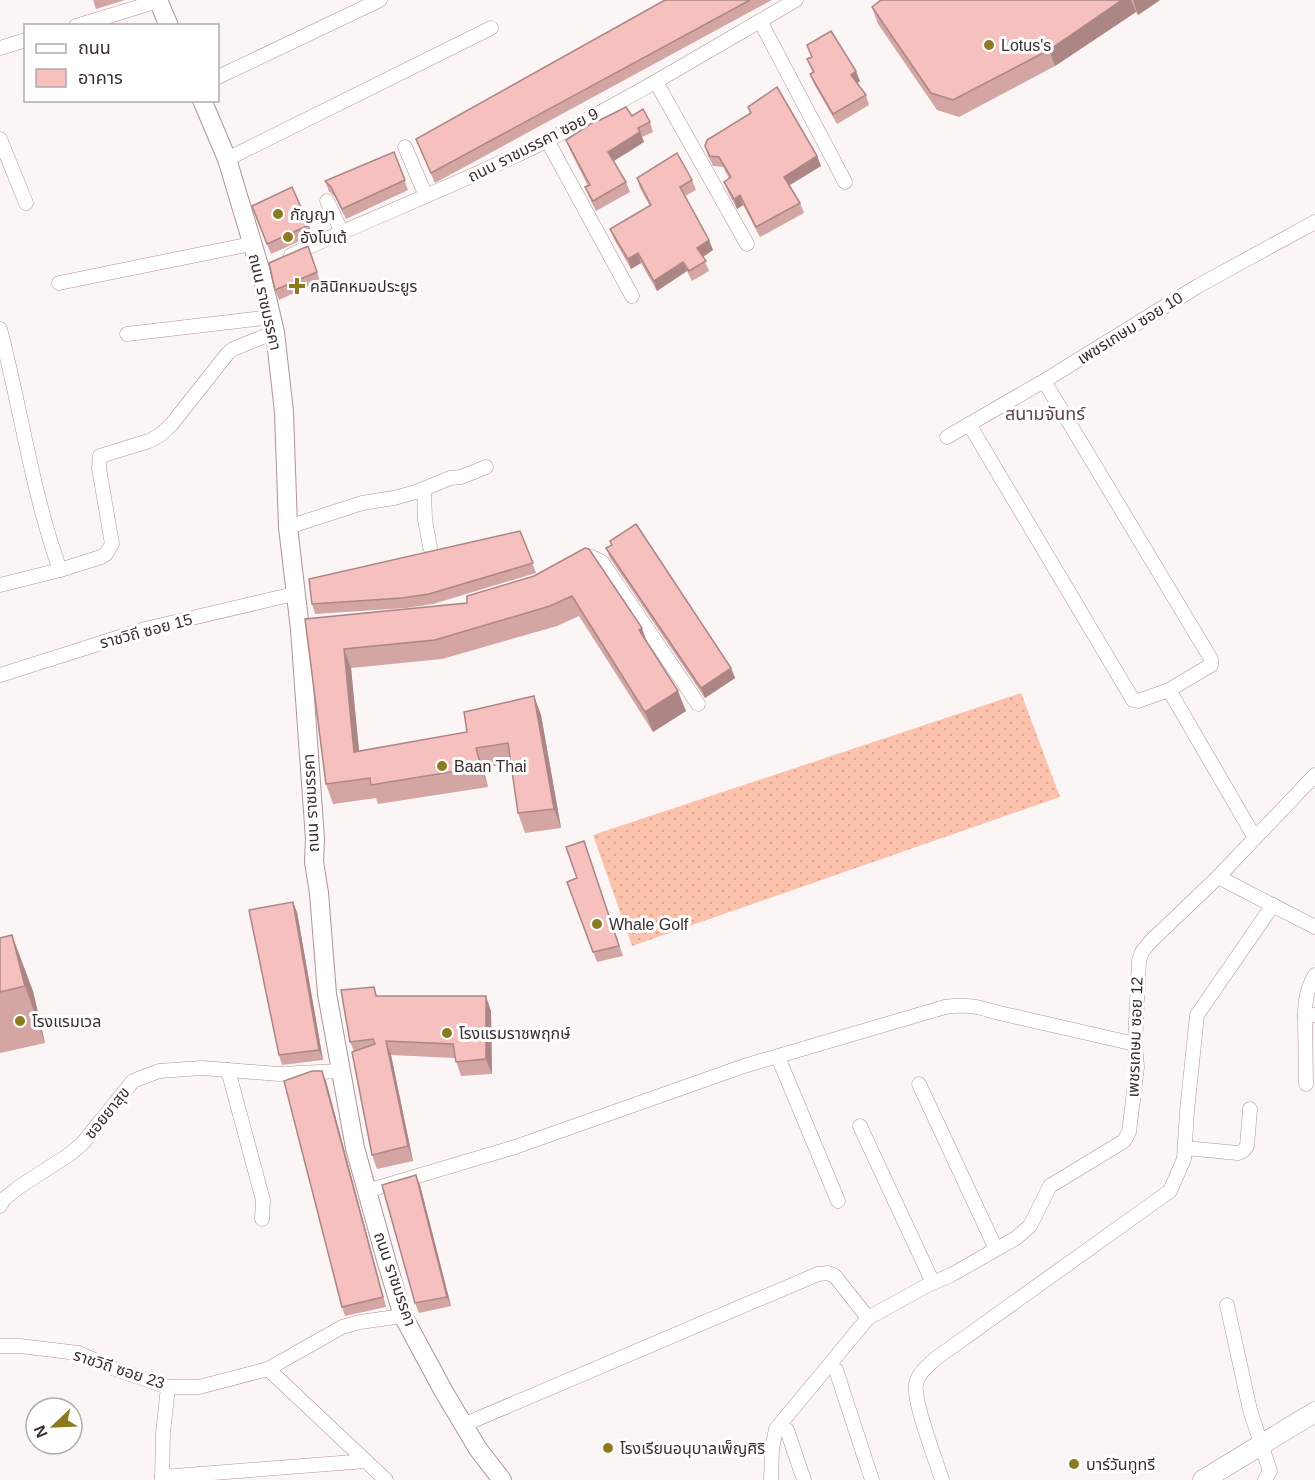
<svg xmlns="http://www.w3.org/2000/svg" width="1315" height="1480" font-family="Arial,'Noto Sans Thai',sans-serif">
<defs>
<pattern id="grass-dots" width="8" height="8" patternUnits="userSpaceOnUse" patternTransform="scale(1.5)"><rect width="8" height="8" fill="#fdc2ac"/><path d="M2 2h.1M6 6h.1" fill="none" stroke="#daa794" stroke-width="1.8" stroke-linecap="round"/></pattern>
</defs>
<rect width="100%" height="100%" fill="#fbf5f6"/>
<path fill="url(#grass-dots)" d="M 1021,693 L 1060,797 L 632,946 L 593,835 Z"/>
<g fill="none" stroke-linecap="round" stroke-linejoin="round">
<defs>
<g id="minor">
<path d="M 760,21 L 845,182"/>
<path d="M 76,26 L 158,1"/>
<path d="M 0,48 L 26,40"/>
<path d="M 218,77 L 380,0"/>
<path d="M 656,82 L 747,244"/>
<path d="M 0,139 L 26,203"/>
<path d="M 547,140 L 632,296"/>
<path d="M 405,147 L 426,196"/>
<path d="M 227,159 L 491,28"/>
<path d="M 327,201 L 342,232"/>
<path d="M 291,255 C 376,216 462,183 546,141 C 631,98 713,48 796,0"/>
<path d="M 59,283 L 251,244"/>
<path d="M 0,329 C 21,409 32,492 60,570 L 0,585"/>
<path d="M 127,334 L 272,317"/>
<path d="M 969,424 L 1133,700 L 1138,701 L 1169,690 L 1211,665 L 1211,659 L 1044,381"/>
<path d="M 947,437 L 1044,381 L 1198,286 L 1315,222"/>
<path d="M 424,489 L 425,520 L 430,547"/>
<path d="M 288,527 L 362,503 L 394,498 L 416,492 L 450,478 L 461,477 L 486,467"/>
<path d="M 578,564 L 592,557 L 602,562 L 698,704"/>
<path d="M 60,570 L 101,557 L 106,554 L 112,544 L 99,468 L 100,456 L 149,441 L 160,435 L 171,425 L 228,353 L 233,349 L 275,332"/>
<path d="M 0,675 L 145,629 L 294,594"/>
<path d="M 1169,690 L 1255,838"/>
<path d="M 1218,877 L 1315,927"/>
<path d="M 1305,1016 C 1305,1000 1307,989 1315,975"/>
<path d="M 778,1057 L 838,1201"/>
<path d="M 228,1070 L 263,1200 L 262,1219"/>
<path d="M 919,1084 L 996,1249"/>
<path d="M 1306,1084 L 1305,1016 L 1315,1015"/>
<path d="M 860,1126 L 933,1283"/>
<path d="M 1185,1148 L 1238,1153 L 1243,1151 L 1247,1146 L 1250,1109"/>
<path d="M 367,1191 L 515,1147 L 744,1066 L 945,1007 C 964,1004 977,1006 995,1012 L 1135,1044"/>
<path d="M 0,1206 L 4,1199 L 19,1187 L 70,1154 L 82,1144 L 133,1081 L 159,1071 L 202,1068 L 279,1074 L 341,1071"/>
<path d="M 1227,1305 L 1250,1410 L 1270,1471 L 1265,1480"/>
<path d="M 0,1346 L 20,1346 L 78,1353 L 115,1369 L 168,1387 L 199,1387 L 268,1369 L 342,1327 L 360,1322 L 403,1316"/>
<path d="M 268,1369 L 386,1480"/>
<path d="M 836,1370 L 872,1480"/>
<path d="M 463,1425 L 818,1274 L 828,1273 L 835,1276 L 868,1318"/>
<path d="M 787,1430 L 804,1480"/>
<path d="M 162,1477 L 366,1461"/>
<path d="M 162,1480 L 163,1433 L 168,1387"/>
<path d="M 771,1480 L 772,1449 L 776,1429 L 868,1318 L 926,1286 L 951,1275 L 1016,1238 L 1030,1226 L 1050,1186 L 1124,1141 L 1129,1132 L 1137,1067 L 1135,1044 L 1139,961 L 1142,952 L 1150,942 L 1218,877 L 1315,775"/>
<path d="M 942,1480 C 936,1460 913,1402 916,1385 C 917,1374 927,1367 935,1359 L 1170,1191 L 1184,1159 L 1187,1111 L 1197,1015 L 1273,905"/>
</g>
<g id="tertiary">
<path d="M 158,0 L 169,26"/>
<path d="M 202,100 L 227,159 L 260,269 L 275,332 L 284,412 L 288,527 L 300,629 L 315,839 L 314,862 L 319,893 L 327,994 L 355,1148 L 387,1263 L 403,1316 L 444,1392 L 478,1449 L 502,1480"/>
</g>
<path id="secondary" d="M 1203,1480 L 1315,1412"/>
</defs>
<use href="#minor" stroke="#b09399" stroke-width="15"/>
<use href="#tertiary" stroke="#b09399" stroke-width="20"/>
<use href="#secondary" stroke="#b09399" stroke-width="21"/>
<use href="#minor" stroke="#fff" stroke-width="14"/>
<use href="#tertiary" stroke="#fff" stroke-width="18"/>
<use href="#secondary" stroke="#fff" stroke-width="20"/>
</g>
<g fill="#d3a5a3">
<path d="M 93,0 L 125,0 L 96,9 Z"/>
<path d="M 665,0 L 772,0 L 435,183 L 416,139 Z"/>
<path d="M 881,0 L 1160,0 L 1138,15 L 1136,12 L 1055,66 L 959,117 L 937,110 L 878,24 L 872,7 Z"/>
<path d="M 807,45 L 860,81 L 857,83 L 866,95 L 869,105 L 837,124 L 814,84 L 810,74 L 813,73 L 807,59 L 811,57 Z"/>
<path d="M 748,107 L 817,156 L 821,166 L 790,185 L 800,203 L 804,213 L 760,237 L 743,205 L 737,209 L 728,192 L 724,182 L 729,178 L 723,167 L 713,166 L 708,156 L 705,146 L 750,114 Z"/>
<path d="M 632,116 L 650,122 L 653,132 L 642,137 L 644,142 L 614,161 L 626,182 L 630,192 L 596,211 L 589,197 L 585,187 L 588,186 L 570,150 L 566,140 L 596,122 Z"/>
<path d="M 394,152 L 408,190 L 346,219 L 335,197 L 329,191 L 325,181 Z"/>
<path d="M 637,178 L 692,180 L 696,190 L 685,196 L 709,240 L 713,250 L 703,257 L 709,271 L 692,281 L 687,271 L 657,291 L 641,263 L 631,269 L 614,239 L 610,229 L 650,206 L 640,188 Z"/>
<path d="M 252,206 L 309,225 L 313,235 L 271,254 Z"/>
<path d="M 308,246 L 320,281 L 279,300 L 275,290 Z"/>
<path d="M 520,531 L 536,573 L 433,604 L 406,608 L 315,614 L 312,604 Z"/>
<path d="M 611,545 L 731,668 L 735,678 L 705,698 L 610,558 L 606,548 Z"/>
<path d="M 585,548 L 647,643 L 686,711 L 653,732 L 579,616 L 557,626 L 442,659 L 351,668 L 359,751 L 467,732 L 534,696 L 541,715 L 561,828 L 525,833 L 518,813 L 511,763 L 483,768 L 488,787 L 378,804 L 376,798 L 333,804 L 326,784 L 305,619 L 467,603 L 534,576 Z"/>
<path d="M 584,841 L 623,956 L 597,962 L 567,882 L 577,878 Z"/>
<path d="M 297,912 L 323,1060 L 282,1065 L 279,1055 Z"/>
<path d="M 0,938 L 33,991 L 45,1043 L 0,1053 Z"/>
<path d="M 374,987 L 377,996 L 491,1011 L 492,1074 L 461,1076 L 455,1058 L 391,1055 L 413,1161 L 377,1169 L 372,1155 L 354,1051 L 350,1042 Z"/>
<path d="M 326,1081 L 386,1307 L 345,1316 L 342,1307 Z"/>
<path d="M 420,1185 L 451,1306 L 419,1313 L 415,1303 Z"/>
</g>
<g fill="#ac8684">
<path d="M 1122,0 L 1131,0 L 1136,12 L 1055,66 L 1049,50 Z"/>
<path d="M 1133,0 L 1160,0 L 1138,15 Z"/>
<path d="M 856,71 L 860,81 L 855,85 L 851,75 Z"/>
<path d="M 640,132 L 644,142 L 612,162 L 608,152 Z"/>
<path d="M 817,156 L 821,166 L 788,186 L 784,177 Z"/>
<path d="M 740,195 L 743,205 L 737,209 L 734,199 Z"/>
<path d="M 709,240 L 713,250 L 701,258 L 697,248 Z"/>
<path d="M 638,253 L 641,263 L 631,269 L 628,259 Z"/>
<path d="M 683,262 L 687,271 L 657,291 L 654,281 Z"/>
<path d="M 642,628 L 649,648 L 639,630 Z"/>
<path d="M 344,649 L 351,668 L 361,771 L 354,752 Z"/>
<path d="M 731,668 L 735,678 L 705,698 L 701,688 Z"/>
<path d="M 678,691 L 686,711 L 653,732 L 645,712 Z"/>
<path d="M 534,696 L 541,715 L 561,828 L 554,809 Z"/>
<path d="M 476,748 L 483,768 L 488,787 L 481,767 Z"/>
<path d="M 293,902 L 297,912 L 323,1060 L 319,1050 Z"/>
<path d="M 12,935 L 33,991 L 45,1043 L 25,986 Z"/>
<path d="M 486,996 L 491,1011 L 492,1074 L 486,1059 Z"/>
<path d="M 386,1041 L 391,1055 L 413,1161 L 408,1146 Z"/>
<path d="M 322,1071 L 326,1081 L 386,1307 L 383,1297 Z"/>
<path d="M 416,1175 L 420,1185 L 451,1306 L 447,1297 Z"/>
</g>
<g fill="#f5c0bd" stroke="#ac8684" stroke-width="1.5">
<path d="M 665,0 L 750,0 L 431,173 L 416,139 Z"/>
<path d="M 881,0 L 1122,0 L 1049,50 L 953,100 L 931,93 L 872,7 Z"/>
<path d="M 831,31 L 856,71 L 851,75 L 866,95 L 833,114 L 810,74 L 814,72 L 807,59 L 812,57 L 807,45 Z"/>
<path d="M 777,87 L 817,156 L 784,177 L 800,203 L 756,227 L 740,195 L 734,199 L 724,182 L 731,177 L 719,157 L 710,156 L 705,146 L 707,140 L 751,113 L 748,107 Z"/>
<path d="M 626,107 L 632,116 L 643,109 L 650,122 L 638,128 L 640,132 L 608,152 L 626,182 L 593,201 L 585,187 L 590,185 L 566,140 L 595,121 L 596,122 Z"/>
<path d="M 394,152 L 405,180 L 342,209 L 331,187 L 325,181 Z"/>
<path d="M 677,153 L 692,180 L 680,187 L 709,240 L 697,248 L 706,261 L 689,271 L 683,262 L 654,281 L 638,253 L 628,259 L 610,229 L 651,205 L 637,178 Z"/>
<path d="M 292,187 L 309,225 L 267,244 L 252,206 Z"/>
<path d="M 308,246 L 317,272 L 275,290 L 269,263 Z"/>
<path d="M 636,524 L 731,668 L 701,688 L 606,548 L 612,545 L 610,541 Z"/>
<path d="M 520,531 L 533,563 L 429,594 L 402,598 L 312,604 L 309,579 Z"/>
<path d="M 585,548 L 589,549 L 642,628 L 639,630 L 678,691 L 645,712 L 572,596 L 550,606 L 435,640 L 344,649 L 354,752 L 467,732 L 464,712 L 534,696 L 554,809 L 518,813 L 508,743 L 476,748 L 481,767 L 371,785 L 370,778 L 326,784 L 305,619 L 467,603 L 467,596 L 534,576 Z"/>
<path d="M 584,841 L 619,946 L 593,952 L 567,882 L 577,878 L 566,847 Z"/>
<path d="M 293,902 L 319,1050 L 279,1055 L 249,910 Z"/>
<path d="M 12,935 L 25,986 L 0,992 L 0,938 Z"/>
<path d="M 374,987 L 376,996 L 486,996 L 486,1059 L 456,1062 L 453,1044 L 386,1041 L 408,1146 L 372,1155 L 352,1052 L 375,1044 L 373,1039 L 350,1042 L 341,990 Z"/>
<path d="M 312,1071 L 322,1071 L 383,1297 L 342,1307 L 284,1081 Z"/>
<path d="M 416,1175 L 447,1297 L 415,1303 L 382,1185 Z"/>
</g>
<g fill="#8b7a1f" stroke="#fff" stroke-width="2">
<circle cx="989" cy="45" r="6"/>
<circle cx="278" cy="214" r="6"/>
<circle cx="288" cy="237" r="6"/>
<path d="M294 277h6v6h6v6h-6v6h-6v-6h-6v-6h6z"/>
<circle cx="442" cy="766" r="6"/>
<circle cx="597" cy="924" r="6"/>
<circle cx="20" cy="1021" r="6"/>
<circle cx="447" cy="1033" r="6"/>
<circle cx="608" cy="1448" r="6"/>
<circle cx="1074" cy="1464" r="6"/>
</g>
<g text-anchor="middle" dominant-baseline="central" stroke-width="6" stroke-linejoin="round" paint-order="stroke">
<g font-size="16" fill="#392d2f" stroke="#fff" text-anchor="start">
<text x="1001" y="45">Lotus's</text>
<text x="290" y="214">กัญญา</text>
<text x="300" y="237">อังโบเต้</text>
<text x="310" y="286">คลินิคหมอประยูร</text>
<text x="454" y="766">Baan Thai</text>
<text x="609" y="924">Whale Golf</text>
<text x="32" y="1021">โรงแรมเวล</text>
<text x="459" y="1033">โรงแรมราชพฤกษ์</text>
<text x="620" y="1448">โรงเรียนอนุบาลเพ็ญศิริ</text>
<text x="1086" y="1464">บาร์วันทูทรี</text>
</g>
<g font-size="16" fill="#392d2f" stroke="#fff">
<text transform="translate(533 145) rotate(-27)">ถนน ราชมรรคา ซอย 9</text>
<text transform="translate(265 302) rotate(77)">ถนน ราชมรรคา</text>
<text transform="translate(1130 328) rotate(-32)">เพชรเกษม ซอย 10</text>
<text transform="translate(146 631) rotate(-15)">ราชวิถี ซอย 15</text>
<text transform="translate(311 803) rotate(-93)">ถนน ราชมรรคา</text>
<text transform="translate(1135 1037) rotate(-88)">เพชรเกษม ซอย 12</text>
<text transform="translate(107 1113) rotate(-51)">ซอยยาสุข</text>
<text transform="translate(395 1279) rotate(71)">ถนน ราชมรรคา</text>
<text transform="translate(119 1369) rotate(18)">ราชวิถี ซอย 23</text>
</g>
<g font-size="18" fill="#5d444a" stroke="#fff">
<text x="1045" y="414">สนามจันทร์</text>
</g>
</g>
<rect x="24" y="24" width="195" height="78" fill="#ffffff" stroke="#b0abac" stroke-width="1.5"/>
<rect x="36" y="44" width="30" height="9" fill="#ffffff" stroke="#b0abac" stroke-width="1.5"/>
<text x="78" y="54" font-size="18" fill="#392d2f">ถนน</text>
<rect x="36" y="69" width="30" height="18" fill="#f5c0bd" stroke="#b0abac" stroke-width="1.5"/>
<text x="78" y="84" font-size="18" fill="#392d2f">อาคาร</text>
<g transform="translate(54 1426) rotate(247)"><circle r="28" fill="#ffffff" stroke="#b0abac" stroke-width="1.5"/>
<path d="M0-4.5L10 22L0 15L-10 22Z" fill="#8b7a1f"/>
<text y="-9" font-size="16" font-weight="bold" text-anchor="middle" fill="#392d2f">N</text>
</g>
</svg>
